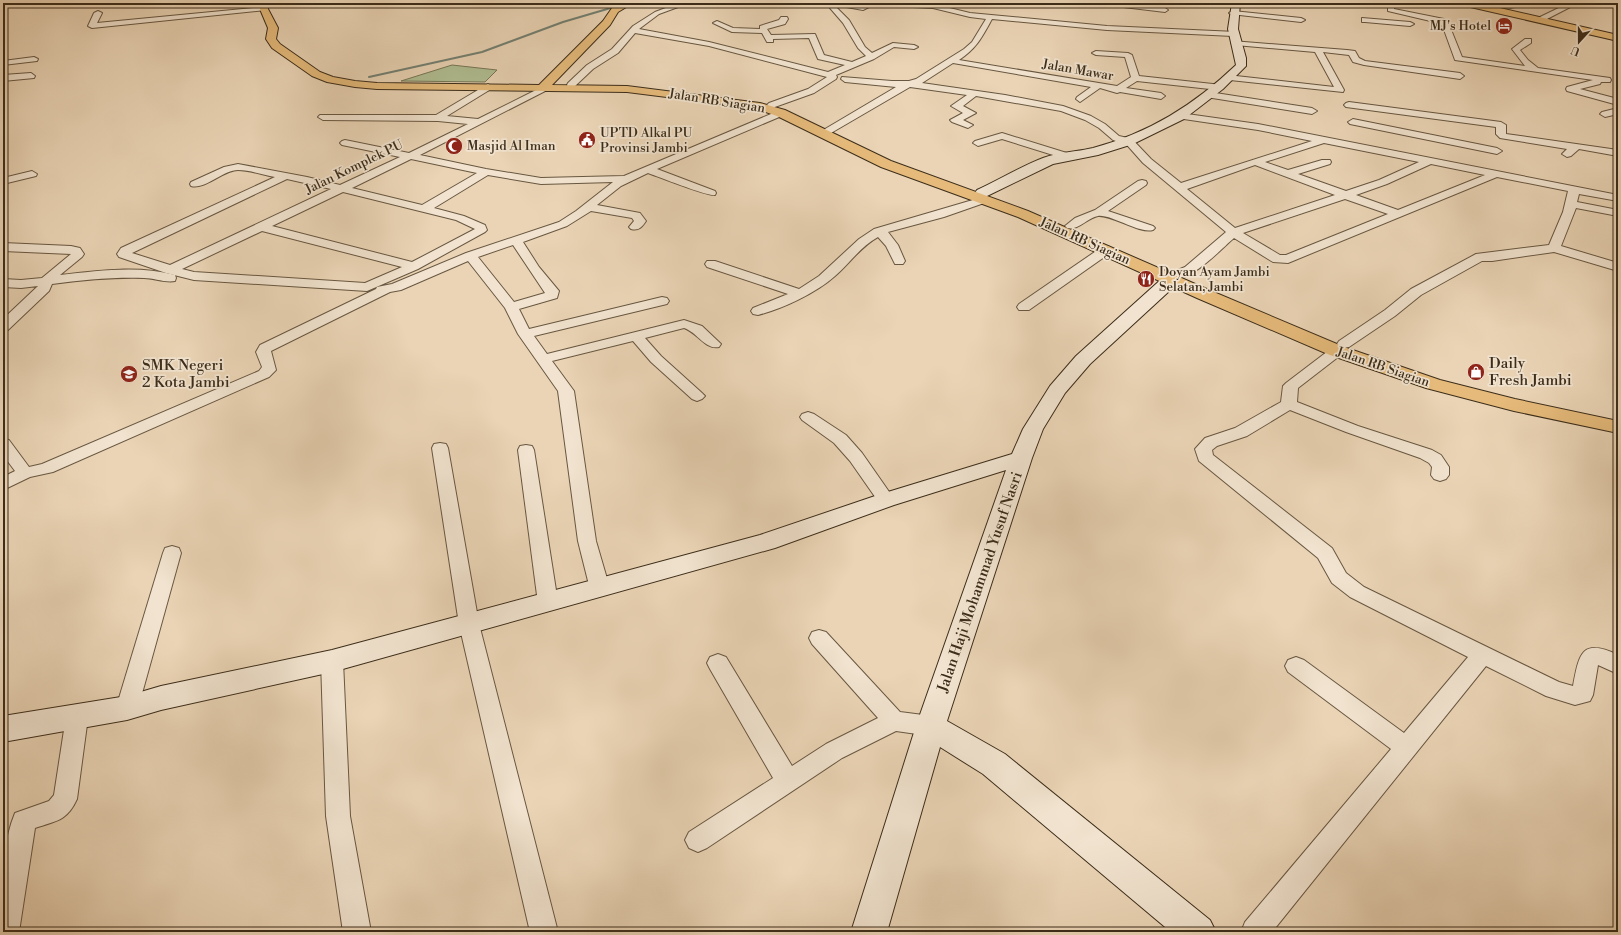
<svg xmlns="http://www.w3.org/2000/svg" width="1621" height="935" font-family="'Libre Bodoni',serif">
<rect width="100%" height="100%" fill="#ead4b5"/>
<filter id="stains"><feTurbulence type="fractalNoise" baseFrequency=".005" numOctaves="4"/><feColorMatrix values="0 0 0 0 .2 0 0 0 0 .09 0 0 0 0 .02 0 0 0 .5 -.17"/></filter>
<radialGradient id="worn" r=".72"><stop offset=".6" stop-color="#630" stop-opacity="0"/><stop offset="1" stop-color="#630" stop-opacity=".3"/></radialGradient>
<g fill="#b0be92" stroke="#767656">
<path d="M 507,3 L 624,3 L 612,6 L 507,6 Z"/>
<path d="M 1485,3 L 1537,3 L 1508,9 Z"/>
<path d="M 452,65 L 497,70 L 485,82 L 401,81 Z"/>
</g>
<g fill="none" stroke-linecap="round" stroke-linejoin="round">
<g stroke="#738072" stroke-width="2">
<path d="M 1541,3 L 1543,3"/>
<path d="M 369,77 L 482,52 L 563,22 L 614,7"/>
</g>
<defs>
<g id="street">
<path d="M 679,3 L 689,3 L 659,14 L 639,29 L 709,42 L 828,72 L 845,65 L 818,59 L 809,38 L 773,39 L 773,42 L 767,42 L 762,33 L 732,32 L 713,23 L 717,21 L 733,28 L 760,29 L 760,26 L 779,20 L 781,17 L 787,17 L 788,19 L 785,24 L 767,29 L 771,35 L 815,34 L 824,55 L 852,62 L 866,56 L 858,48 L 843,23 L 830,8 L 834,5 L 832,3 C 842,3 859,7 867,3 L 933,4 L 970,13 L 1107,26 L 1236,32 L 1236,36 L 1233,36 L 1107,30 L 992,19 C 982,37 977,48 959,60 L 1117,86 L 1131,77 L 1125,57 L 1096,55 L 1092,53 L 1096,51 L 1128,53 L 1132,55 L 1139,76 L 1222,85 L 1223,87 L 1219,90 L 1137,81 L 1126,88 L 1161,93 L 1165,96 L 1161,99 L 1120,92 L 1117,93 L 1100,88 L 1080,102 L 1076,99 L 1077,97 L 1091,87 L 953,63 L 922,83 L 1005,95 L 1063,106 L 1091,116 L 1105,124 L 1119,136 L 1132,139 L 1151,159 L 1181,183 L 1312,141 L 1258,130 L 1177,118 L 1175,116 L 1177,114 L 1180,113 L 1258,124 L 1618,195 L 1618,201 L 1579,194 L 1577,202 L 1618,210 L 1618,216 L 1576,208 L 1561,246 L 1618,263 L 1618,271 L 1554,252 L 1492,261 L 1482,261 L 1421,295 L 1395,316 L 1349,347 L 1344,348 L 1339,347 L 1337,344 L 1339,341 L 1385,310 L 1411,289 L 1476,254 L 1549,245 L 1563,212 L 1568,191 L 1497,177 L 1288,263 L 1273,262 L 1234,238 C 1221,249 1191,282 1173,278 L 1172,275 L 1173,272 L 1185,267 L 1226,232 L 1143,163 L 1127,145 L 1113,140 L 1099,128 L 1085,120 L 1061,111 L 976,96 L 963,106 L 976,113 L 963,120 L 973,125 L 968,128 L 952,122 L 950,120 L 963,113 L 951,106 L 967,95 L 910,87 L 831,133 L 825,133 L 823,131 L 825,129 L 896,87 L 845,82 L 841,79 L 842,77 L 892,81 L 909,81 L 916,79 L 964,49 L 972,42 L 986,19 L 970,17 L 933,8 L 873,5 L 863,10 L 841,6 L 837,8 L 849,20 L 865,47 L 872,53 L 893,43 L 914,45 L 918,47 L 914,49 L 894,47 L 874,59 L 836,75 L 837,77 L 836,79 L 814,93 L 772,108 L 767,105 L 769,103 L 808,89 L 827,77 L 709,46 L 635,33 L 618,53 L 593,69 L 574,87 L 568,87 L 567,85 L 568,83 L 587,65 L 612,49 L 633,26 L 655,12 ZM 1324,143 L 1419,162 L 1379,180 L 1346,191 L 1298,174 L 1330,164 L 1331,162 L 1330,160 L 1322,160 L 1288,170 L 1265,162 ZM 1431,164 L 1485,175 L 1398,210 L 1356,195 L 1387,184 ZM 1255,165 L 1335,195 L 1235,228 L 1187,189 ZM 1345,199 L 1388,214 L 1286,255 L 1280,255 L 1243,233 Z"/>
<path d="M 716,3 L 740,3 L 737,5 L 719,6 L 717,5 Z"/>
<path d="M 1112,3 L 1165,8 L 1168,10 L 1165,12 L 1115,6 L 1113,5 Z"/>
<path d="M 1388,3 L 1394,3 L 1394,9 L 1444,19 L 1450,27 L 1462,57 L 1525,66 L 1512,49 L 1525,39 L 1531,39 L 1531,43 L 1520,50 L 1528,60 L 1538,68 L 1610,78 L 1611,80 L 1610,82 L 1601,82 L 1600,84 L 1580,89 L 1618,99 L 1618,105 L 1567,91 L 1566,89 L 1567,87 L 1593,80 L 1455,60 L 1443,27 L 1439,23 L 1388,11 Z"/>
<path d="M 1569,3 L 1578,3 L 1545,20 L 1539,20 L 1538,18 Z"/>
<path d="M 264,7 L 267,9 L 266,10 L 92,28 L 88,26 L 94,13 L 98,11 L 102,13 L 97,23 Z"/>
<path d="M 1233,11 L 1301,18 L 1305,20 L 1301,22 L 1231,14 L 1229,13 Z"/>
<path d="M 1362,18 L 1410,22 L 1414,24 L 1410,26 L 1365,22 L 1362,22 Z"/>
<path d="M 1232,41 L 1347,50 L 1355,51 L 1359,58 L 1365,61 L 1460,73 L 1464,76 L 1460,79 L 1364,65 L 1353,62 L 1349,55 L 1323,52 L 1344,90 L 1343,92 L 1230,80 L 1227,79 L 1226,77 L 1227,75 L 1334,87 L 1315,52 L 1235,45 L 1231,43 Z"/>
<path d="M 34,57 L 38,59 L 37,61 L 3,65 L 3,61 Z"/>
<path d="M 31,73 L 35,76 L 34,78 L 3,81 L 3,75 Z"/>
<path d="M 488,84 L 492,87 L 491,89 L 447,116 L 478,119 L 546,85 L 552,85 L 553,87 L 420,155 L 486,169 L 541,178 L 624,176 L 778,111 L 784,111 L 786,113 L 784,115 L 657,169 L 715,191 L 716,193 L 715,195 C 709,197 659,177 648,173 L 621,186 L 597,205 L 640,213 L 646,221 C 642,227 639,231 631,229 L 629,227 L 634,221 L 632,218 L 591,211 L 567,226 L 523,242 L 539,267 L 559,291 L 557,298 L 519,309 L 529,329 L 662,297 L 667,298 L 669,301 L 667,304 L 534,336 L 547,354 L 684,320 L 702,326 L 721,344 L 719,347 C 705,350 697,332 684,328 L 645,338 L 661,356 L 702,393 L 705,396 L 702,399 L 697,401 L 692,399 L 651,362 L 633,341 L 552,361 L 574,391 L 596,541 L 610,589 L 607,594 L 600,596 L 593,594 L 590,589 L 578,541 L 558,391 L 518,334 L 505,308 L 468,261 L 401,290 L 390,292 L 271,351 L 276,370 L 269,377 L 53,472 L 30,477 L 3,490 L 3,477 L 15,471 L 3,455 L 3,439 L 9,440 L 29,467 L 42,464 L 259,371 L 262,367 L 256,352 L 260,345 L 376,289 L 377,287 L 392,284 L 466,253 L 559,222 L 576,211 L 613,182 L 541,184 L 488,175 L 434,208 L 464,216 L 485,225 L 487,230 L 485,232 L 418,269 L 367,291 L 194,280 L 166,273 L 119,257 L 117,254 L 121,248 L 275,177 C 263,175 250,170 238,170 C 223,170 205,190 191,186 L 190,184 L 191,182 L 224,167 L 238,164 L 307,177 L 340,185 L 400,157 L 342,145 L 340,143 L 342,141 L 345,140 L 409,153 L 468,124 L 438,121 L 323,120 L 318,117 L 320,115 L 436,115 ZM 411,159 L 477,173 L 422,205 L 352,188 ZM 287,179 L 331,189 L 170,265 L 132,253 ZM 343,192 L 456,220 L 475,229 L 412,262 L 272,226 ZM 262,231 L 402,267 L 365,283 L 194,272 L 182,269 ZM 513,245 L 545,293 L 514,302 L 478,257 Z"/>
<path d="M 1209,92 L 1312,108 L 1317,111 L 1312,114 L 1206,97 L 1205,95 L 1206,93 Z"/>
<path d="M 1349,102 L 1501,122 L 1506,125 L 1506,134 L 1618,150 L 1618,156 L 1579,149 L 1571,156 L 1567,157 L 1562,154 L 1567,149 L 1500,138 L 1496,134 L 1496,127 L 1346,107 L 1344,105 L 1346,103 Z"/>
<path d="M 1618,108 L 1618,114 L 1605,117 L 1600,114 L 1602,112 Z"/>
<path d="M 1353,119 L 1497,148 L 1502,151 L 1497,154 L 1350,124 L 1348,122 Z"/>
<path d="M 1002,133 L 1070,154 L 1071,156 L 1066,159 L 1002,139 L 978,146 L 973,143 L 975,141 Z"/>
<path d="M 32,171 L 37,174 L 36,176 L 3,184 L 3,178 Z"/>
<path d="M 1142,180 L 1146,181 L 1147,183 L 1146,185 L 1108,211 L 1153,226 L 1155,228 L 1153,230 C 1139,234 1111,214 1098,216 C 1087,218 1078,231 1067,228 L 1065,226 L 1075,218 L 1095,210 L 1138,181 Z"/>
<path d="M 983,197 L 987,198 L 989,200 L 987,202 L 944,217 L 888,232 L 898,245 L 905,261 L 903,264 L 895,264 L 886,246 L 878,237 C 861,246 850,263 835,276 C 816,293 782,309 758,315 L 753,314 L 751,311 L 753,308 L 788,294 L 707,267 L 705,264 L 707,261 L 715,261 L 799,289 L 819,276 L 859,239 L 874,229 Z"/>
<path d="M 3,243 L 71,246 L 80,248 L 84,254 L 82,257 L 60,275 C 98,271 138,265 175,275 L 176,278 L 175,281 C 165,283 154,278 144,278 C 113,277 82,280 52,284 L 49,291 L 8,330 L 3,331 L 3,319 L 38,286 L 21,288 L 3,287 L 3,279 L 21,280 L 42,278 L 71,254 L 3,251 Z"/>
<path d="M 1106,246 L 1110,247 L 1112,250 L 1110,253 L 1029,310 L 1019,310 L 1017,307 L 1019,304 L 1102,247 Z"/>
<path d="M 1337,347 L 1342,348 L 1344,351 L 1342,354 L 1298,388 L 1297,402 L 1358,426 L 1432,450 L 1441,455 L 1449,467 L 1449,475 L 1446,479 L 1440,481 L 1434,479 L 1431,475 L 1432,467 L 1429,463 L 1420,458 L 1346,432 L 1290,410 L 1247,436 L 1217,446 L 1212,450 L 1213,455 L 1332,548 L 1346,573 L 1364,587 L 1559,682 L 1573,686 C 1579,655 1581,637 1618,655 L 1618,674 L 1598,665 L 1593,695 L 1590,701 L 1575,705 L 1546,696 L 1486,666 L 1272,932 L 1241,932 L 1245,922 L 1391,749 L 1288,672 L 1285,666 L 1288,660 L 1296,657 L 1304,660 L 1404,733 L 1468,657 L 1350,597 L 1332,583 L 1318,558 L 1199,461 L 1195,449 L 1205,438 L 1235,428 L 1281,402 L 1283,386 L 1286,383 L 1332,348 Z"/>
<path d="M 808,412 L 814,414 L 846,435 L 862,453 L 892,496 L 895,500 L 892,504 L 886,506 L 880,504 L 850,461 L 834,443 L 802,420 L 800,417 L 802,414 Z"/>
<path d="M 440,443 L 446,444 L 448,448 L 479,624 L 558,932 L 530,932 L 459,624 L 432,448 L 434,444 Z"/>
<path d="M 526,445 L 532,446 L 534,450 L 558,603 L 555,608 L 548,611 L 541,608 L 538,603 L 518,450 L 520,446 Z"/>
<path d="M 172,546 L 179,548 L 181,553 L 138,708 L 135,715 L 127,717 L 119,715 L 116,708 L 163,553 L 165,548 Z"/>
<path d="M 819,630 L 826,632 L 900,712 L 931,716 L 939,719 L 942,726 L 939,733 L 931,736 L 896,731 L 842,758 L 707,848 L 698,852 L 689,848 L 685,840 L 689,832 L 773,778 L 710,669 L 707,663 L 710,657 L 718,654 L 726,657 L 792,766 L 826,744 L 878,718 L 812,644 L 809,638 L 812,632 Z"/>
<path d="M 332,652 L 340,655 L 343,661 L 350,816 L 371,932 L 343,932 L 326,816 L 321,661 L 324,655 Z"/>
<path d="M 77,707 L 85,710 L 88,717 L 77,799 C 67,821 56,821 35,828 L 19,932 L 3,932 C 3,895 0,848 15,813 L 49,801 L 54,795 L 66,717 L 69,710 Z"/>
</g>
<g id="secondary">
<path d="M 1232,3 L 1240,3 L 1238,29 L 1246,58 L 1246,66 L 1223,89 L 1184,119 L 1133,144 L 1098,155 L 1053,164 L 987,196 L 982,197 L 977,196 L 975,193 L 977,190 C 999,180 1020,167 1043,158 C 1059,152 1076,152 1093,148 C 1149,133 1194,105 1236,65 L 1228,29 Z"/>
<path d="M 1172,274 L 1178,275 L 1180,279 L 1178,283 L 1090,364 L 1065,393 L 1043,429 L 1032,458 L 947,721 L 1005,754 L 1210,920 L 1216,932 L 1171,932 L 983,774 L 940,747 L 887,932 L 851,932 L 916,726 L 1006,470 L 894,505 L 775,548 L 332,672 L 161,710 L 127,720 L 3,742 L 3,716 L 127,696 L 161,686 L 332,650 L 760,535 L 878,495 L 1012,454 L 1023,429 L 1050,386 L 1076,356 L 1166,275 Z"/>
</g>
<g id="highway">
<path d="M 261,3 L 269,3 L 268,9 L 278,28 L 276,39 L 280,44 L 320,72 L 333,77 L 355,81 L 377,83 L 539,85 L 603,21 L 612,8 L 622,3 L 633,3 L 618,12 L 610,25 L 552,85 L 627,86 L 760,103 L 785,110 L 891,161 L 1028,211 L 1209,290 L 1344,347 L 1440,380 L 1515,399 L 1618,421 L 1618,433 L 1514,411 L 1426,388 L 1330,355 L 1197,298 L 1018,217 L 881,167 L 777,116 L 754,108 L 627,92 L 377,89 L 355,87 L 327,82 L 312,76 L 272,48 L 266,39 L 268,28 L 260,9 Z"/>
<path d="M 1462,3 L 1478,3 L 1618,35 L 1618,41 L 1466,6 Z"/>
</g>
</defs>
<use href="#street" stroke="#685741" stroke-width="2"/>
<use href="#secondary" stroke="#3c2d1a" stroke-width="2"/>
<use href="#highway" stroke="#3c2d1a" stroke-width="2"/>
<use href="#street" fill="#f1e3cf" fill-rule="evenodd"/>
<use href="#secondary" fill="#f1e3cf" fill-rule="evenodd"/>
<use href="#highway" fill="#e5ba7a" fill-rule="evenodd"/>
</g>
<defs>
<symbol id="hotel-disc" viewBox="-11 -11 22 22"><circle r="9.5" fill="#8f2418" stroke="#f1e3cf"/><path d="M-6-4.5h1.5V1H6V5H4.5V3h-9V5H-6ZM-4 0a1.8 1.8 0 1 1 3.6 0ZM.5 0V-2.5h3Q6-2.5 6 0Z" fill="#fff"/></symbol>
<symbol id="civic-disc" viewBox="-11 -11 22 22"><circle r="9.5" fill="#8f2418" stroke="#f1e3cf"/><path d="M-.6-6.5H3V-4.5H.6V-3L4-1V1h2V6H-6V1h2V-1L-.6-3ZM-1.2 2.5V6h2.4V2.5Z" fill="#fff"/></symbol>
<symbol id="mosque-disc" viewBox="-11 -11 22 22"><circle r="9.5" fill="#8f2418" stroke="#f1e3cf"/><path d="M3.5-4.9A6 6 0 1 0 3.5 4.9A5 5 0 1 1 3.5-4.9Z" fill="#fff"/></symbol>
<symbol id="restaurant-disc" viewBox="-11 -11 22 22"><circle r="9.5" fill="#8f2418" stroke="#f1e3cf"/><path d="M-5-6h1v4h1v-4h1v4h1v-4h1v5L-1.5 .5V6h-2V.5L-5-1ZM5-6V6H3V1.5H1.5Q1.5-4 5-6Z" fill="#fff"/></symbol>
<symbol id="shop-disc" viewBox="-11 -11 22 22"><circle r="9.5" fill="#8f2418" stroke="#f1e3cf"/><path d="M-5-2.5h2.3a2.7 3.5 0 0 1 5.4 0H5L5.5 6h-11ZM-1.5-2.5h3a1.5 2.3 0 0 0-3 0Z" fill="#fff"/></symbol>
<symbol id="school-disc" viewBox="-11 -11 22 22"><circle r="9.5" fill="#8f2418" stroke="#f1e3cf"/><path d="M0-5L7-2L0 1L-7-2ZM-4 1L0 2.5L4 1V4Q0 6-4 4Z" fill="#fff"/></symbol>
</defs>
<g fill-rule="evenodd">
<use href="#hotel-disc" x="1494" y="16" width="20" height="20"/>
<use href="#civic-disc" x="577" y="130" width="20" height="20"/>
<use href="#mosque-disc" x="444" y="136" width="20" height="20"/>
<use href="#restaurant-disc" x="1136" y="269" width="20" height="20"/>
<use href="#shop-disc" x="1466" y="362" width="20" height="20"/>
<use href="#school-disc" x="119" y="364" width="20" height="20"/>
</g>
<g text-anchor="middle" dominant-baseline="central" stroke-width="3.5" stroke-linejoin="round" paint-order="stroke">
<g font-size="13" fill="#3c2d1a" stroke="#f1e3cf" text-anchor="start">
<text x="1491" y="26" text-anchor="end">MJ's Hotel</text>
<text x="600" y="133">UPTD Alkal PU<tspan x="600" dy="15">Provinsi Jambi</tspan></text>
<text x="467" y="146">Masjid Al Iman</text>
<text x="1159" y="272">Doyan Ayam Jambi<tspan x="1159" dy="15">Selatan, Jambi</tspan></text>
</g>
<g font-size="13" fill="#3c2d1a" stroke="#f1e3cf">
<text transform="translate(1078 70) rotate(10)">Jalan Mawar</text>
<text transform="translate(717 101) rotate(9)">Jalan RB Siagian</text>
<text transform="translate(354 167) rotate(-26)">Jalan Komplek PU</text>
<text transform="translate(1085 241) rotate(24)">Jalan RB Siagian</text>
<text transform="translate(1383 367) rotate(19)">Jalan RB Siagian</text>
</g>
<g font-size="15" fill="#3c2d1a" stroke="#f1e3cf" text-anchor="start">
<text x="1489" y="363">Daily<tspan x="1489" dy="17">Fresh Jambi</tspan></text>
<text x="142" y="365">SMK Negeri<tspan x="142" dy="17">2 Kota Jambi</tspan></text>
</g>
<g font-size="15" fill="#3c2d1a" stroke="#f1e3cf">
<text transform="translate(980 582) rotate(-71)">Jalan Haji Mohammad Yusuf Nasri</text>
</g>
</g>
<rect width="1621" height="935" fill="none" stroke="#ead4b5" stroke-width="16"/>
<rect x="4" y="4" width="1613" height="927" fill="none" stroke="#3c2d1a" stroke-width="2"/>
<rect x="8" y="8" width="1605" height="919" fill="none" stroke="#3c2d1a"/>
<g transform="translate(1579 42) rotate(201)" stroke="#f1e3cf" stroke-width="3" paint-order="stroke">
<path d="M0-3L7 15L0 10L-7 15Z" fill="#3c2d1a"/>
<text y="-6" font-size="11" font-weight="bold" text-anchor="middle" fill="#3c2d1a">U</text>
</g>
<rect width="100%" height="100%" filter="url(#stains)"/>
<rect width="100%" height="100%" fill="url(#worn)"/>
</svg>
